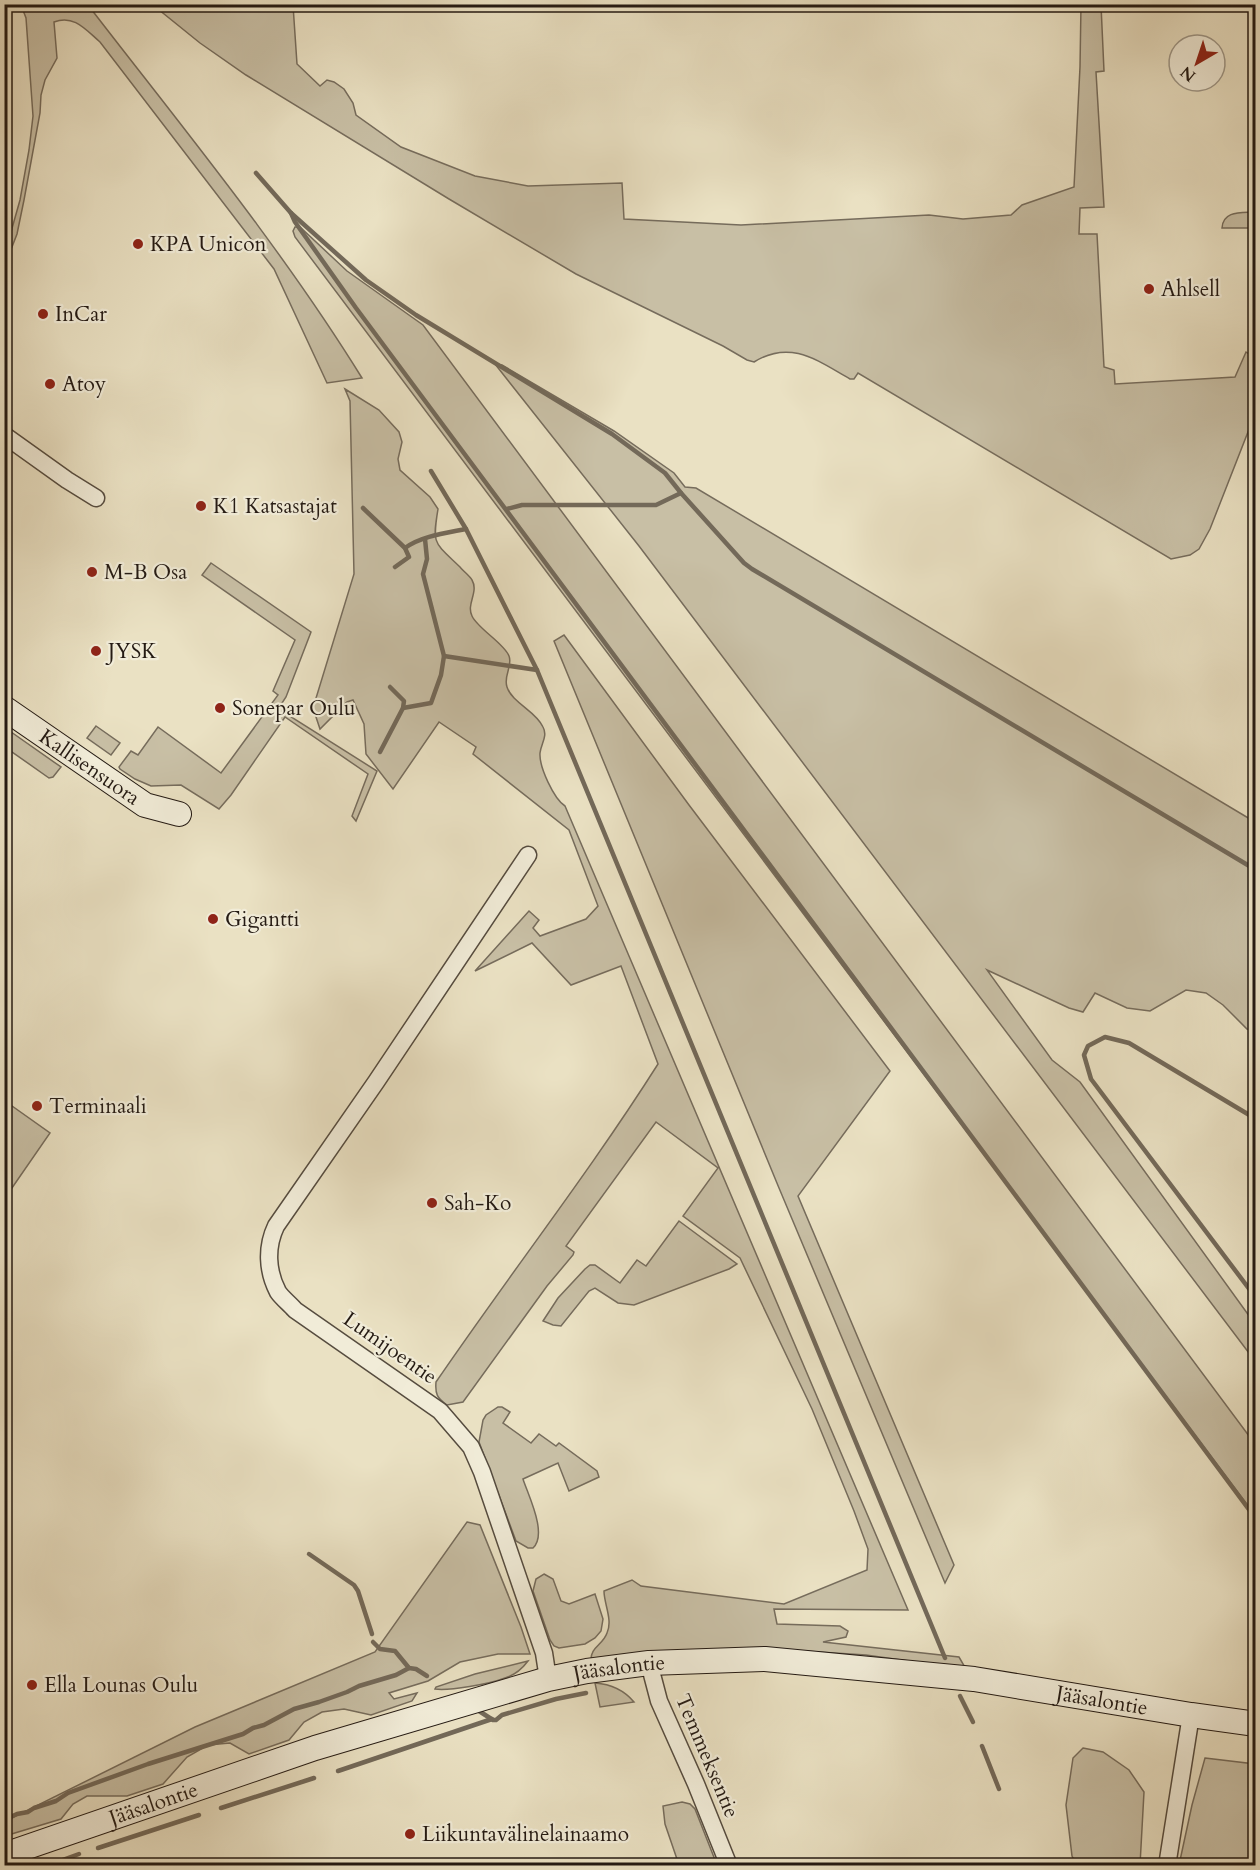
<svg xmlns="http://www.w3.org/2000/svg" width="1260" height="1870" font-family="Cardo,serif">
<rect width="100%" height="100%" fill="#eae1c3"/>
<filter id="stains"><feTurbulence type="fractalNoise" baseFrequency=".00333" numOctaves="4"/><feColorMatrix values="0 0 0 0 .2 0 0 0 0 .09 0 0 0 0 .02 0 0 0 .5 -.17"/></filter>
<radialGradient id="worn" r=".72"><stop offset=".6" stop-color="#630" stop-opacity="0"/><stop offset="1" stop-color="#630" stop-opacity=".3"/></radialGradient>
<g fill="#c8bfa5" stroke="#766c5c" stroke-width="1.5">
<path d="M 21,5 L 88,5 C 182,127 281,247 362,378 L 327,383 L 274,269 L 100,42 C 86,30 74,14 54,22 L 57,58 L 45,80 L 41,95 L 40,113 L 24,200 L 17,234 L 5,265 L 5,253 L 20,200 L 29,150 L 33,116 L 26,18 Z"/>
<path d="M 153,5 L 293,5 L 297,64 L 320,86 L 327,80 L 334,82 L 344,89 L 353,103 L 356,115 L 401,147 L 475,176 L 528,186 L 622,183 L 624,219 L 741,225 L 929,215 L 963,219 L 1011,215 L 1022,205 L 1074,187 L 1080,67 L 1081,5 L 1101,5 L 1104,71 L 1096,72 L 1104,207 L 1080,208 L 1079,234 L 1097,234 L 1104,367 L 1114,370 L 1115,384 L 1235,377 L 1246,352 L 1255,358 L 1255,414 L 1210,529 L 1199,549 L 1190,555 L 1171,559 L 858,373 L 854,379 L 850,379 C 818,361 791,339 754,362 L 747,360 L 723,346 L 576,274 L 449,199 L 246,75 L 200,43 Z"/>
<path d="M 1255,212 L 1255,228 L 1222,228 C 1223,210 1242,213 1255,212 Z"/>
<path d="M 295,227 L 300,227 L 347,271 L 423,325 L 1255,1444 L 1255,1515 L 295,237 L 293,231 Z"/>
<path d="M 495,364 L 502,365 L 614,431 L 674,473 L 685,487 L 696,488 L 1255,822 L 1255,1032 L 1247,1029 L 1223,1005 L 1206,993 L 1186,990 L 1150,1011 L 1127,1008 L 1095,993 L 1083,1012 L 1069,1008 L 987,970 L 1052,1060 L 1080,1082 L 1255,1324 L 1255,1361 L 639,546 Z"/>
<path d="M 345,389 L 379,410 L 399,432 L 402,442 L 398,459 L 400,470 L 430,497 L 438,509 C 432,545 434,542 460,567 C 463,571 470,576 472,580 C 479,592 466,604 472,616 C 478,629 504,643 509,656 C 513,666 503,676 507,687 C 512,703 536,711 543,727 C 548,736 541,744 540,753 C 539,767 554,799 565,806 L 908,1610 L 774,1609 L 777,1624 L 840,1626 L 848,1631 L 846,1637 L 823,1642 L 959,1657 L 966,1669 L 866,1655 L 772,1649 L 591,1661 C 590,1647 603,1645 607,1633 C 613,1620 604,1604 604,1591 L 632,1580 L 641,1586 L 784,1604 L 867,1570 L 868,1549 L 854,1511 L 812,1409 L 740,1258 L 683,1216 L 718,1168 L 656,1122 L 566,1246 L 574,1252 L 573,1255 L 547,1286 L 463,1402 L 447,1405 C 437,1398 435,1394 436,1382 C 509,1275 589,1173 658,1064 L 621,966 L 571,985 L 532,943 L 475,971 L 529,911 L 539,920 L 533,928 L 540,936 L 586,919 L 598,906 L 569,830 L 473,754 L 476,747 L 439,722 L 393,789 L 366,754 L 364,724 L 353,700 L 347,702 L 320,729 L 313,708 L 354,574 L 350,401 Z"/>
<path d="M 211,563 L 311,632 L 286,697 L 280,706 L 288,715 L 377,771 L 356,821 L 352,816 L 368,774 L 285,717 L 231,795 L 219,809 L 181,785 L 151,786 L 135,779 L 120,769 L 119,767 L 131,751 L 138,755 L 158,727 L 221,773 L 278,695 L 273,691 L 295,640 L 202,575 Z"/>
<path d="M 564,635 L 689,805 L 890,1071 L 798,1196 L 954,1565 L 945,1583 L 779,1188 L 554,641 Z"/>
<path d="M 96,726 L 120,743 L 111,755 L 87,738 Z"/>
<path d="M 4,727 L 61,767 L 53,777 L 49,778 L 5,747 Z"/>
<path d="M 5,1101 L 50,1133 L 5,1198 Z"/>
<path d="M 679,1221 L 737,1264 L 729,1269 L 634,1305 L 618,1303 L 595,1288 L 589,1291 L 561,1326 L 553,1325 L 543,1321 L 558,1298 L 585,1269 L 590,1265 L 595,1265 L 620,1283 L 637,1260 L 646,1266 Z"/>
<path d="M 498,1407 L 502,1407 L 510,1412 L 503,1423 L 531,1443 L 539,1434 L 556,1446 L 559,1443 L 597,1471 L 599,1477 L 569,1491 L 558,1463 L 523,1479 C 528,1495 548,1534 533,1548 L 528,1548 L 516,1541 L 479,1442 L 483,1420 L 486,1415 Z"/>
<path d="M 467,1522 L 480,1525 L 521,1627 L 530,1654 L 498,1654 L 460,1662 L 428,1681 L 389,1693 L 394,1699 L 417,1693 L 412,1701 L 371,1715 L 344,1709 L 322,1712 L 304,1722 L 289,1740 L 249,1754 L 230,1743 L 208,1745 L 187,1757 L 163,1784 L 127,1796 L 87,1796 L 73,1804 L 61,1819 L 5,1836 L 5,1818 L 8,1820 L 195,1727 L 375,1652 Z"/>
<path d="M 544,1574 L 553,1579 L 561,1601 L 569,1604 L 595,1594 L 603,1619 L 601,1631 L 595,1638 L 585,1644 L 559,1648 L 554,1646 L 550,1640 L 533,1591 L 536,1579 Z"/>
<path d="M 528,1661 C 522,1669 515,1675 505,1678 C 490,1684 449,1691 435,1689 L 436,1687 L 475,1674 Z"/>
<path d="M 595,1683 C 609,1684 624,1690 634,1702 L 600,1707 Z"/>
<path d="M 1083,1748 L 1103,1752 L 1129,1770 L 1144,1792 L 1140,1865 L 1077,1865 L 1072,1856 L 1066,1805 L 1073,1758 Z"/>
<path d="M 1205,1758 L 1255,1764 L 1255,1865 L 1179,1865 L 1192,1805 Z"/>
<path d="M 682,1802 L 690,1804 L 695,1809 L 717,1865 L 679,1865 L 665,1824 L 663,1806 Z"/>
</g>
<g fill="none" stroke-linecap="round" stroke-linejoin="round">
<g stroke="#736959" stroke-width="4.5">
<path d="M 256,173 L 291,213 L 366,280 L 416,315 L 612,434 L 665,473 L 681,493 L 744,563 L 752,569 L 1256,870"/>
<path d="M 291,213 L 295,222 L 356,308 L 1256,1519"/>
<path d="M 431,471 L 466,529 L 537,670 L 945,1658"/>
<path d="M 363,508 L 405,548 L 409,557 L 395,567"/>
<path d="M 507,509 L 522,505 L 656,505 L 681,493"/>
<path d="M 405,548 C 421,536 446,533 466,529"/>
<path d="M 444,656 L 537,670"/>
<path d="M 403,708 L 431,703 L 441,675 L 444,656 L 423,574 L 427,559 L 425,539"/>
<path d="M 380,752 L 403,708 L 404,701 L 390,687"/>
<path d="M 1256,1119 L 1129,1043 L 1105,1037 L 1088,1046 L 1084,1055 L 1091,1079 L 1256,1298"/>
<path d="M 309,1554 L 354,1585 L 358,1591 L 372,1634"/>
<path d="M 373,1642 L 380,1649 L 395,1651 L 409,1668 L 416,1669 L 427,1676"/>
<path d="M 960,1696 L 973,1722"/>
<path d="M 479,1711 L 493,1720 L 496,1720 L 502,1715 L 556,1699 L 586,1693"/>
<path d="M 982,1746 L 999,1789"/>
<path d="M 338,1771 L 492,1719"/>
<path d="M 221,1808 L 314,1778"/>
<path d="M 4,1820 L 17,1814 L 28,1812 L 34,1808 L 56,1801 L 68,1793 L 148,1764 L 243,1734 L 253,1728 L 264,1725 L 294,1709 L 319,1702 L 347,1692 L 359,1686 L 396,1675 L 409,1668"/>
<path d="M 98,1848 L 199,1815"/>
<path d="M 46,1866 L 79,1854"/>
</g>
<defs>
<g id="street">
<path d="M 4,435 L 67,480 L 96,498"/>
<path d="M 528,855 L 376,1082 L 276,1226 C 266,1247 267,1271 278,1292 C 282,1298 290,1304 295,1310 L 440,1411 L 471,1447 L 482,1472 L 544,1653 L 548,1679"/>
<path d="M 649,1663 L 659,1701 L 696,1784 L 729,1866"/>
<path d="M 1167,1866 L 1191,1715"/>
</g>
<g id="secondary">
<path id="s1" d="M 4,708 L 145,805 L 179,814"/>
<path id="s2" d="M 4,1855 L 315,1748 L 548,1679 L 587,1671 L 649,1663 L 765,1659 L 974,1679 L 1191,1715 L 1256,1724"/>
</g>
</defs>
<use href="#street" stroke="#564c3f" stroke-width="19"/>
<use href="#secondary" stroke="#241a13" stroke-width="26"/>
<use href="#street" stroke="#f1ecd8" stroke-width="16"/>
<use href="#secondary" stroke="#f1ecd8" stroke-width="24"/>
</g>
<g fill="#8f2418" stroke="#f1ecd8" stroke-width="2">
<circle cx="138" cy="244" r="6"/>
<circle cx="1149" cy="289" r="6"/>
<circle cx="43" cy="314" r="6"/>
<circle cx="50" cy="384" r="6"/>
<circle cx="201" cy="506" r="6"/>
<circle cx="92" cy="572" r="6"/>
<circle cx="96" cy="651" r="6"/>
<circle cx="220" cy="708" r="6"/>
<circle cx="213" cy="919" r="6"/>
<circle cx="37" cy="1106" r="6"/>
<circle cx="432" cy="1203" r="6"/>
<circle cx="32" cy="1685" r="6"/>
<circle cx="410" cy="1834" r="6"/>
</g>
<g text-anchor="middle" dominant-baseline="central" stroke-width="4.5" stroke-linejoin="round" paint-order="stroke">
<g font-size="21" fill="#241a13" stroke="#f1ecd8" text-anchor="start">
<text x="150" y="244">KPA Unicon</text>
<text x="1161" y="289">Ahlsell</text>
<text x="55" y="314">InCar</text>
<text x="62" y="384">Atoy</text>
<text x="213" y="506">K1 Katsastajat</text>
<text x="104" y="572">M-B Osa</text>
<text x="108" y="651">JYSK</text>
<text x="232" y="708">Sonepar Oulu</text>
<text x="225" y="919">Gigantti</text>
<text x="49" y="1106">Terminaali</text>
<text x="444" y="1203">Sah-Ko</text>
<text x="44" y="1685">Ella Lounas Oulu</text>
<text x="422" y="1834">Liikuntavälinelainaamo</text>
</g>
<g font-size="21" fill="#241a13" stroke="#f1ecd8">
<text stroke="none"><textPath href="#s1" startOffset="104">Kallisensuora</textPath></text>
<text transform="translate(390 1348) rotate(35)">Lumijoentie</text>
<text stroke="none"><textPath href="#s2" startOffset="644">Jääsalontie</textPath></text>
<text stroke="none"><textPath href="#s2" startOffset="1130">Jääsalontie</textPath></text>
<text transform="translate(707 1756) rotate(67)">Temmeksentie</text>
<text stroke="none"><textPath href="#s2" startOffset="158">Jääsalontie</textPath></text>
</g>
</g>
<rect width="1260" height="1870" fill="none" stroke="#eae1c3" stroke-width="24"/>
<rect x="6" y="6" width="1248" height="1858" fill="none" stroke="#241a13" stroke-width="3"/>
<rect x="12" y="12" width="1236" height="1846" fill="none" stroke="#241a13" stroke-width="1.5"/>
<g transform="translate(1197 63) rotate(219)"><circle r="28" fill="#f1ecd8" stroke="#9f9889" stroke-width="1.5"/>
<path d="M0-4.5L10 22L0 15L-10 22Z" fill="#8f2418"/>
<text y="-9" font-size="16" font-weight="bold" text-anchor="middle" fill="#241a13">N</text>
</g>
<rect width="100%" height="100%" filter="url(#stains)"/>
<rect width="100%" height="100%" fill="url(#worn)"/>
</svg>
